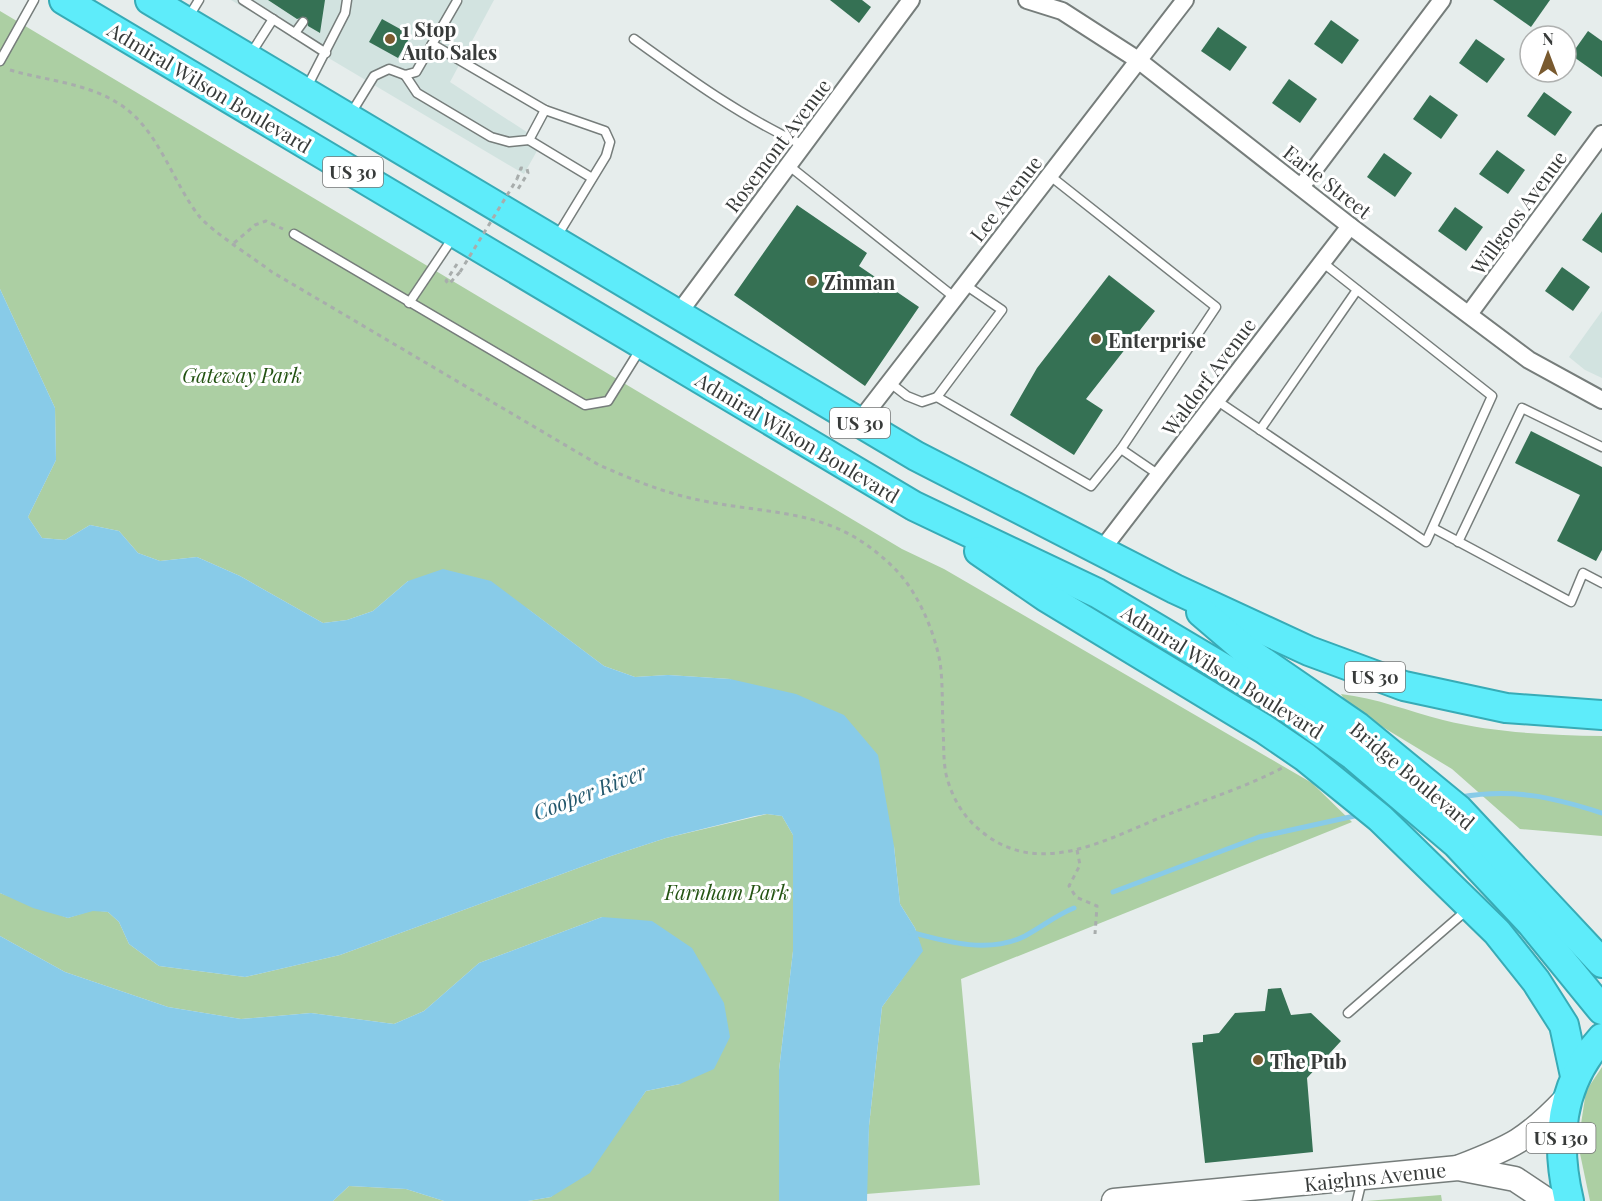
<svg xmlns="http://www.w3.org/2000/svg" width="1602" height="1201" font-family="'Playfair Display',serif">
<rect width="100%" height="100%" fill="#e6edec"/>
<g fill="#d2e3e0">
<path d="M 231,0 L 494,0 L 450,82 L 542,142 L 524,174 Z"/>
<path d="M 1602,311 L 1602,378 L 1585,370 L 1569,357 Z"/>
</g>
<g fill="#accfa3">
<path d="M 0,11 L 902,549 L 944,569 L 1312,783 L 1352,822 L 961,979 L 980,1185 L 866,1194 L 869,1126 L 882,1007 L 922,951 L 915,928 L 900,904 L 894,846 L 730,679 L 668,675 L 635,677 L 604,666 L 528,609 L 408,581 L 373,611 L 347,620 L 323,623 L 240,576 L 197,557 L 160,561 L 138,553 L 119,531 L 90,525 L 65,540 L 42,538 L 28,517 L 56,460 L 55,408 L 0,289 Z"/>
<path d="M 1341,694 C 1376,698 1408,711 1443,720 C 1495,733 1548,735 1602,736 L 1602,836 L 1520,829 L 1452,769 L 1348,706 Z"/>
<path d="M 767,814 L 782,816 L 793,835 L 793,951 L 779,1070 L 779,1201 L 528,1201 L 551,1197 L 627,1117 L 646,1091 L 680,1084 L 602,917 L 479,963 L 424,1011 L 394,1024 L 311,1013 L 241,1019 L 168,1007 L 65,972 L 0,936 L 0,893 L 68,918 L 93,910 L 108,912 L 119,922 L 129,944 L 159,966 L 245,977 L 340,955 L 611,856 L 666,838 Z"/>
<path d="M 1602,1067 L 1602,1201 L 1590,1201 L 1578,1144 L 1586,1091 Z"/>
<path d="M 349,1186 L 406,1189 L 444,1201 L 333,1201 Z"/>
<path d="M 1441,1195 L 1442,1201 L 1366,1201 Z"/>
</g>
<g fill="#88cbe8">
<path d="M 0,289 L 55,408 L 56,460 L 28,517 L 42,538 L 65,540 L 90,525 L 119,531 L 138,553 L 160,561 L 197,557 L 240,576 L 323,623 L 347,620 L 373,611 L 408,581 L 443,569 L 491,581 L 604,666 L 635,677 L 668,675 L 730,679 L 796,694 L 844,715 L 878,755 L 894,846 L 900,904 L 915,928 L 923,951 L 882,1007 L 869,1126 L 867,1201 L 779,1201 L 779,1070 L 793,951 L 793,835 L 782,816 L 767,814 L 755,816 L 666,838 L 611,856 L 340,955 L 245,977 L 159,966 L 129,944 L 119,922 L 108,912 L 93,911 L 68,918 L 33,908 L 0,893 Z"/>
<path d="M 602,917 L 652,921 L 692,948 L 724,1003 L 730,1037 L 714,1069 L 680,1084 L 646,1091 L 590,1173 L 551,1197 L 528,1201 L 444,1201 L 406,1189 L 349,1186 L 333,1201 L 0,1201 L 0,936 L 65,972 L 168,1007 L 241,1019 L 311,1013 L 394,1024 L 424,1011 L 479,963 Z"/>
</g>
<g fill="none" stroke-linecap="round" stroke-linejoin="round">
<g stroke="#88cbe8" stroke-width="5">
<path d="M 1460,797 C 1513,788 1552,797 1602,813"/>
<path d="M 1113,892 L 1259,837 L 1359,815"/>
<path d="M 910,932 C 947,942 989,954 1025,936 C 1042,927 1056,915 1074,908"/>
</g>
</g>
<g fill="#357154">
<path d="M 268,0 L 325,0 L 320,33 L 308,26 L 306,17 L 297,19 Z"/>
<path d="M 830,0 L 862,0 L 871,7 L 859,23 Z"/>
<path d="M 1493,0 L 1550,0 L 1531,27 Z"/>
<path d="M 382,19 L 411,35 L 398,58 L 369,42 Z"/>
<path d="M 1331,20 L 1359,40 L 1342,64 L 1314,44 Z"/>
<path d="M 1218,27 L 1247,47 L 1230,71 L 1201,51 Z"/>
<path d="M 1588,31 L 1602,41 L 1602,77 L 1571,55 Z"/>
<path d="M 1476,39 L 1505,59 L 1487,83 L 1459,63 Z"/>
<path d="M 1289,79 L 1317,99 L 1300,123 L 1272,103 Z"/>
<path d="M 1544,92 L 1572,112 L 1555,136 L 1527,116 Z"/>
<path d="M 1430,95 L 1458,115 L 1441,139 L 1413,119 Z"/>
<path d="M 1497,150 L 1525,170 L 1508,194 L 1479,174 Z"/>
<path d="M 1384,153 L 1412,173 L 1395,197 L 1367,177 Z"/>
<path d="M 797,205 L 867,253 L 859,266 L 919,307 L 865,386 L 734,295 Z"/>
<path d="M 1455,207 L 1483,227 L 1466,251 L 1438,231 Z"/>
<path d="M 1602,212 L 1602,253 L 1582,240 Z"/>
<path d="M 1562,267 L 1590,287 L 1573,311 L 1545,291 Z"/>
<path d="M 1109,275 L 1155,311 L 1086,399 L 1103,410 L 1074,455 L 1010,415 L 1037,368 Z"/>
<path d="M 1531,431 L 1602,467 L 1602,550 L 1596,561 L 1557,541 L 1580,495 L 1515,463 Z"/>
<path d="M 1281,988 L 1291,1015 L 1311,1013 L 1341,1041 L 1307,1078 L 1313,1152 L 1205,1163 L 1192,1043 L 1203,1042 L 1203,1035 L 1219,1033 L 1235,1013 L 1265,1011 L 1268,989 Z"/>
</g>
<g fill="none" stroke-linecap="round" stroke-linejoin="round">
<defs>
<g id="service">
<path d="M 243,0 L 326,53"/>
<path d="M 188,18 L 199,0"/>
<path d="M 295,33 L 303,22"/>
<path d="M 634,39 C 688,78 742,117 803,145"/>
<path d="M 432,44 L 545,110 L 605,131 L 610,142 L 606,156 L 556,238"/>
<path d="M 250,55 L 273,19"/>
<path d="M 0,61 L 34,0"/>
<path d="M 405,75 L 417,93 L 491,137 L 509,142 L 529,140 L 545,110"/>
<path d="M 306,89 L 345,13 L 347,0"/>
<path d="M 350,115 L 374,76 L 389,69 L 405,75 L 416,72 L 457,1"/>
<path d="M 529,140 L 592,178"/>
<path d="M 788,165 L 954,297"/>
<path d="M 1049,175 L 1216,307 L 1121,449"/>
<path d="M 294,234 L 585,405 L 608,401 L 641,348"/>
<path d="M 964,284 L 1002,310 L 937,397 L 1091,486 L 1121,449 L 1159,475"/>
<path d="M 409,303 L 454,236"/>
<path d="M 889,382 L 907,396 L 922,402 L 937,397"/>
<path d="M 1216,400 L 1426,542 L 1492,396 L 1322,262"/>
<path d="M 1260,430 L 1357,290"/>
<path d="M 1433,528 L 1571,602 L 1583,573 L 1602,583"/>
<path d="M 1458,542 L 1522,408 L 1602,447"/>
<path d="M 1348,1013 L 1468,909"/>
<path d="M 1357,1201 L 1362,1180"/>
</g>
<g id="minor">
<path d="M 1027,0 L 1062,11 L 1138,60 L 1350,226 L 1529,360 L 1602,400"/>
<path d="M 1301,187 L 1442,0"/>
<path d="M 678,314 L 911,0"/>
<path d="M 1469,314 L 1602,134"/>
<path d="M 859,422 L 1185,0"/>
<path d="M 1100,552 L 1350,226"/>
</g>
<g id="secondary">
<path d="M 1460,1167 C 1512,1147 1527,1140 1566,1099"/>
<path d="M 1114,1201 L 1458,1168 L 1515,1179 L 1548,1201"/>
</g>
<g id="trunk">
<path d="M 64,0 L 914,506 L 1097,593 L 1272,697 L 1354,756 L 1456,843 L 1531,923 L 1602,1010"/>
<path d="M 150,0 L 916,456 L 1175,589 L 1309,651 L 1404,686 L 1506,708 L 1602,715"/>
<path d="M 979,551 L 1046,597 L 1264,729 L 1305,757 L 1380,818 L 1497,932 L 1536,981 L 1564,1025 L 1575,1076"/>
<path d="M 1201,612 L 1243,648 L 1358,727 L 1458,809 L 1602,963"/>
<path d="M 1569,1201 C 1555,1142 1559,1085 1602,1038"/>
</g>
</defs>
<use href="#service" stroke="#767d7b" stroke-width="11"/>
<use href="#minor" stroke="#767d7b" stroke-width="20"/>
<use href="#secondary" stroke="#767d7b" stroke-width="27"/>
<use href="#trunk" stroke="#37abb6" stroke-width="32"/>
<g stroke="#a8adac" stroke-width="3" stroke-dasharray="4.5 4.5" stroke-linecap="butt">
<path d="M 10,70 C 44,80 85,83 116,102 C 158,126 171,180 199,216 C 211,231 255,259 272,272 L 599,465 C 633,480 667,494 704,501 C 779,516 833,508 893,567 C 917,590 934,630 940,662 C 943,683 942,706 943,728 C 944,742 943,759 946,774 C 952,799 965,820 986,835 C 1044,878 1111,837 1169,814 C 1207,799 1246,787 1282,768"/>
<path d="M 517,179 L 521,168 L 527,169 L 528,173 L 518,189"/>
<path d="M 234,243 L 255,225 L 266,221 L 283,229"/>
<path d="M 457,264 L 446,281 L 449,284 L 460,272"/>
<path d="M 1077,850 L 1080,865 L 1069,886 L 1076,897 L 1097,906 L 1095,934"/>
</g>
<use href="#service" stroke="#fff" stroke-width="8"/>
<use href="#minor" stroke="#fff" stroke-width="16"/>
<use href="#secondary" stroke="#fff" stroke-width="24"/>
<use href="#trunk" stroke="#5eecfa" stroke-width="28"/>
<path stroke="#a8adac" stroke-width="3" stroke-dasharray="4.5 4.5" stroke-linecap="butt" d="M 460,272 L 517,179"/>
</g>
<g fill="#795a2f" stroke="#fff" stroke-width="2">
<circle cx="390" cy="39" r="6"/>
<circle cx="812" cy="281" r="6"/>
<circle cx="1096" cy="339" r="6"/>
<circle cx="1258" cy="1060" r="6"/>
</g>
<g text-anchor="middle" dominant-baseline="central" stroke-width="6" stroke-linejoin="round" paint-order="stroke">
<g fill="#fff" stroke="#747675" stroke-width="1.5">
<rect x="323" y="157" width="60" height="30" rx="4.5"/>
<rect x="830" y="408" width="60" height="30" rx="4.5"/>
<rect x="1345" y="662" width="60" height="30" rx="4.5"/>
<rect x="1526.5" y="1123" width="69" height="30" rx="4.5"/>
</g>
<g font-size="18" font-weight="bold" fill="#383b3a">
<text x="353" y="172">US 30</text>
<text x="860" y="423">US 30</text>
<text x="1375" y="677">US 30</text>
<text x="1561" y="1138">US 130</text>
</g>
<g font-size="20" font-weight="bold" fill="#383b3a" stroke="#fff" text-anchor="start">
<text x="402" y="28">1 Stop<tspan x="402" dy="23">Auto Sales</tspan></text>
<text x="824" y="281">Zinman</text>
<text x="1108" y="339">Enterprise</text>
<text x="1270" y="1060">The Pub</text>
</g>
<g font-size="20" fill="#383b3a" stroke="#fff">
<text transform="translate(210 87) rotate(31)">Admiral Wilson Boulevard</text>
<text transform="translate(777 145) rotate(-53)">Rosemont Avenue</text>
<text transform="translate(1328 181) rotate(38)">Earle Street</text>
<text transform="translate(1005 198) rotate(-52)">Lee Avenue</text>
<text transform="translate(1518 212) rotate(-54)">Willgoos Avenue</text>
<text transform="translate(1208 376) rotate(-53)">Waldorf Avenue</text>
<text transform="translate(798 437) rotate(31)">Admiral Wilson Boulevard</text>
<text transform="translate(1223 671) rotate(32)">Admiral Wilson Boulevard</text>
<text transform="translate(1413 775) rotate(40)">Bridge Boulevard</text>
<text transform="translate(1375 1176) rotate(-6)">Kaighns Avenue</text>
</g>
<g font-size="20" font-style="italic" fill="#235312" stroke="#fff">
<text x="242" y="374">Gateway Park</text>
<text x="727" y="891">Farnham Park</text>
</g>
<g font-size="21" font-style="italic" fill="#23586d" stroke="#fff">
<text transform="translate(589 791) rotate(-21)">Cooper River</text>
</g>
</g>
<g transform="translate(1548 54)"><circle r="28" fill="#ffffff" stroke="#afb1b0" stroke-width="1.5"/>
<path d="M0-4.5L10 22L0 15L-10 22Z" fill="#795a2f"/>
<text y="-9" font-size="16" font-weight="bold" text-anchor="middle" fill="#383b3a">N</text>
</g>
</svg>
